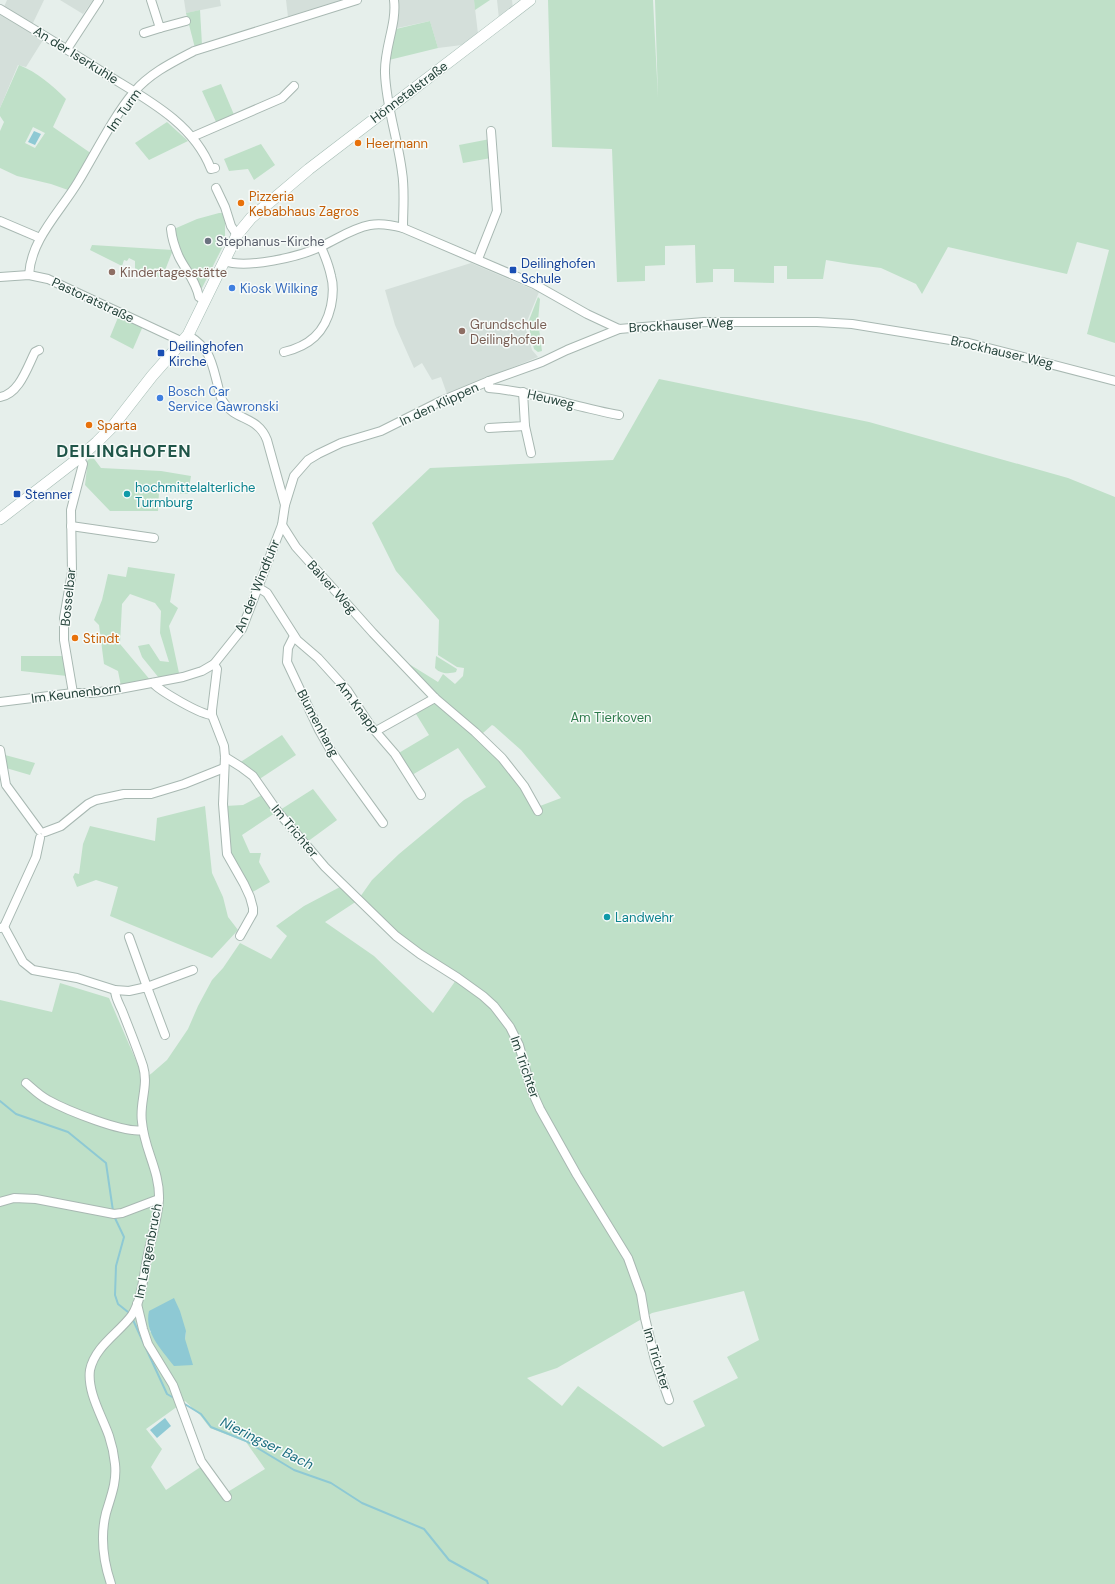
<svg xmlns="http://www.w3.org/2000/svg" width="1115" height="1584" font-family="'DM Sans',sans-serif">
<rect width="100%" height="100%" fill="#e6efeb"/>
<g fill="#d4dfda">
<path d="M 7,0 L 44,0 L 32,25 L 3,9 Z"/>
<path d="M 60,0 L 93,0 L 83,14 Z"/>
<path d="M 184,0 L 220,0 L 221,6 L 186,13 Z"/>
<path d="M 286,0 L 346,0 L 288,17 Z"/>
<path d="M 396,0 L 474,0 L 478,34 L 462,45 L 438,48 L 430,21 L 393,29 Z"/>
<path d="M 497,0 L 512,0 L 513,9 L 499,19 Z"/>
<path d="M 0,14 L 43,40 L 26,67 L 18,65 L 0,108 Z"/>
<path d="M 471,263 L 539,292 L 525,326 L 532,350 L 538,357 L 447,394 L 441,377 L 432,380 L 422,363 L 414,368 L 395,325 L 385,290 Z"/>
</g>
<g fill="#bfe0c8" fill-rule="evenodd">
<path d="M 474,0 L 490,0 L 475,10 Z"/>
<path d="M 548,0 L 653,0 L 658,98 L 655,0 L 1115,0 L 1115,343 L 1087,334 L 1109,250 L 1077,242 L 1067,274 L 948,247 L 922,294 L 916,284 L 881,268 L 850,264 L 826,260 L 823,279 L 787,279 L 787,266 L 774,266 L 774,283 L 734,282 L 734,269 L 713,269 L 713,282 L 696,283 L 695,245 L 665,246 L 665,265 L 645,266 L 645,281 L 617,282 L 612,149 L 552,147 Z"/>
<path d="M 200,10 L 202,45 L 195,48 L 186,13 Z"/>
<path d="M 430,21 L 438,48 L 389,60 L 396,29 Z"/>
<path d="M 19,65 C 37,72 52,85 66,99 L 53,127 L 92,154 L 68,190 L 51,184 L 17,176 L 0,168 L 0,131 L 4,122 L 0,116 L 0,108 ZM 33,127 L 45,133 L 35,148 L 25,143 Z"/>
<path d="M 221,84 L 235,117 L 217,124 L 202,91 Z"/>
<path d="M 167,122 L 188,141 L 149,160 L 135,143 Z"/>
<path d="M 490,139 L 491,158 L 463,163 L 459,145 Z"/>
<path d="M 261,144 L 275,165 L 254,180 L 248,169 L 229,171 L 224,159 Z"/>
<path d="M 219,213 L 225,213 L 225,242 L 202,288 C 193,283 179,252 176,241 C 175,237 175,233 174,229 L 197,219 Z"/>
<path d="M 92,245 L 173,250 L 162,278 L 135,270 L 135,261 L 129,258 L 127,261 L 124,260 L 122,266 L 90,250 Z"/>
<path d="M 538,297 L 540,299 L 538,321 L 542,351 L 538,352 L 534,349 L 528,323 Z"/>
<path d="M 119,315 L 143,326 L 133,349 L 110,337 Z"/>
<path d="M 659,379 L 869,422 L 1068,478 L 1115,497 L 1115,1584 L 0,1584 L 0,1000 L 52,1012 L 60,983 L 109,998 L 144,1079 L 152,1073 L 167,1060 L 188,1029 L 198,1006 L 212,980 L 223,968 L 240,943 L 271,959 L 287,936 L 276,926 L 304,906 L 340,887 L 357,901 L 325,922 L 374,956 L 433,1013 L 456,980 L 396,940 L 360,897 L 372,880 L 399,854 L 464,800 L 486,787 L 458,748 L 412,775 L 397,754 L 429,735 L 416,714 L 435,700 L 524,779 L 540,806 L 561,798 L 521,750 L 494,726 L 492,725 L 483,733 L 436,696 L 408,666 L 409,664 L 438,682 L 443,674 L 455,684 L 463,676 L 464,668 L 457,667 L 438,655 L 439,620 L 396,571 L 372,523 L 430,468 L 613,460 ZM 744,1291 L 759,1340 L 727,1357 L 738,1378 L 693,1401 L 705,1426 L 663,1447 L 578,1386 L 562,1406 L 527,1378 L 557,1368 L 652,1313 ZM 149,1311 L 186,1331 L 185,1339 L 150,1332 ZM 185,1401 L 200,1415 L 210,1428 L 246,1442 L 265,1469 L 226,1493 L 205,1464 L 166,1490 L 151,1467 L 162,1449 L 146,1429 Z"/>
<path d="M 92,456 L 101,468 L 161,471 L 191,476 L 188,494 L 159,492 L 158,511 L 110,511 L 85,485 L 87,468 L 86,462 Z"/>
<path d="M 128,567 L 175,574 L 170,602 L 178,608 L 169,626 L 179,673 L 159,678 L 142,657 L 138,646 L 149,644 L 160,661 L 169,662 L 160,633 L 161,611 L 155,603 L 130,594 L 122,604 L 120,644 L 151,681 L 121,686 L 118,671 L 104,664 L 99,625 L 94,620 L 102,600 L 108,574 L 126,577 Z"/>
<path d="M 21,656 L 64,656 L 67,676 L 21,671 Z"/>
<path d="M 436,656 L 457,669 L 456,672 C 449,674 440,674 435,668 Z"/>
<path d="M 282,735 L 296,755 L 258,780 L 239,763 Z"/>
<path d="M 5,755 L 35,763 L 30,775 L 6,768 Z"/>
<path d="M 313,789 L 337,820 L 307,842 L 280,810 Z"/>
<path d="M 262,795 L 275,813 L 242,835 L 250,853 L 261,853 L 259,862 L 270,882 L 251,893 L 229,854 L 225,806 L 243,805 Z"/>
<path d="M 205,806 L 212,873 L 223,897 L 228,917 L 238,930 L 212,958 L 110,916 L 118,887 L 96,880 L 77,887 L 73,877 L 75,873 L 79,874 L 83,844 L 90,826 L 155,841 L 157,818 Z"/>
</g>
<g fill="#8ec9d4">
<path d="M 34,131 L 41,134 L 35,145 L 28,142 Z"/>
<path d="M 174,1298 L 180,1311 L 186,1331 L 185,1339 L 193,1365 L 174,1366 C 162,1350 144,1333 149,1311 Z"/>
<path d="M 165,1418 L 171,1426 L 157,1438 L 150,1430 Z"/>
</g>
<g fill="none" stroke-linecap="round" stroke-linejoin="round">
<g stroke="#8ec9d4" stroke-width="2">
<path d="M 0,1101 L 16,1114 L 68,1132 L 106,1163 L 113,1211"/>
<path d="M 114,1216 L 124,1237 L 116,1266 L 115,1295 L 118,1304 L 128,1312"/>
<path d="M 133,1320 L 167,1394 L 174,1398"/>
<path d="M 183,1403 L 201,1414 L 211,1427 L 246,1441 L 294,1470 L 331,1483 L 362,1503 L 424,1529 L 449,1560 L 487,1581 L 488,1584"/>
</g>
<defs>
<g id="minor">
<path d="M 151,0 L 160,28 L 186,21"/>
<path d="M 394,0 C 397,24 384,48 385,73 C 386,106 398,139 402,172 C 405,190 403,209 403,228"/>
<path d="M 0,9 C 35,30 70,51 104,73 C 144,98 193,122 211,169 L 215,168"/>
<path d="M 144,33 L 160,28"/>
<path d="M 67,49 L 99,0"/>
<path d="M 192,137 L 282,98 L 294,86"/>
<path d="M 216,188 L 225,207 L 231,226 L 237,235"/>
<path d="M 0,221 L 40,238"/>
<path d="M 171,229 C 172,239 175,248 179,257 C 186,271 196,281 199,297 L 205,300"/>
<path d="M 478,259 L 497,211 L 491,131"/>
<path d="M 224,261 C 247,269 300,257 322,246 C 337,239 353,228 370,225 C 381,223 392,225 403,228 L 534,284 L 587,314 L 619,329 L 704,322 L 817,322 L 852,324 L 969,343 L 1115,381"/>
<path d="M 29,275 C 31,239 60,212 78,182 C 95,154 113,117 134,92 C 150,73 173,62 194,51 L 357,0"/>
<path d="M 0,277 L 29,275 L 48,279 L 183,342"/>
<path d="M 188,335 C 211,350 211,360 218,386 C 219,392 220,398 224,403 C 236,421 258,416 267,440 L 285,505 L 282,525 L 242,629 L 214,664 L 217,669 L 212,710 L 212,715 L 224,746 L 225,757 L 223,804 L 227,854 L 244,884 L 250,897 L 253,908 L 253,913 L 240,936"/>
<path d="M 284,352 C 309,346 325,333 331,306 C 333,296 334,286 331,276 C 329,266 325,256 321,247"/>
<path d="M 489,381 L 489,388 C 535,392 575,407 619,415"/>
<path d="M 0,397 C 19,394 27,368 35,352 L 39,350"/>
<path d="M 525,426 L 531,453"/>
<path d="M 489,428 L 525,426 L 523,392"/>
<path d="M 285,505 L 294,476 L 308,460 L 318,454 L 341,443 L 381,431 L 441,401 L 489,381 L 542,362 L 567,350 L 619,329"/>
<path d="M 282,525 L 296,547 L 373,633 L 435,698 L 475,732 L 502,758 L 524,786 L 538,811"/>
<path d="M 71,526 L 154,538"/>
<path d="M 259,588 L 267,593 L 297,640 L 318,658 L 347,690 L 370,725 L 395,754 L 421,795"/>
<path d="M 294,636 L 288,648 L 287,662 L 319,730 L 331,751 L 383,823"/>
<path d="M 153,683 C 160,691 201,715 212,715"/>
<path d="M 73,693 L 64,640 L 64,618 L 72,572 L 71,510 L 83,464 L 79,458"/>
<path d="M 0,702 L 73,693 L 90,693 L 109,691 L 183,677 L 202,671 L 214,664"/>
<path d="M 376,731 L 435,698"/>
<path d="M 0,750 L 6,785 L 39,830"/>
<path d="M 225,757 L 241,767 L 253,776 L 278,812 L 325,867 L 396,936 L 420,954 L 458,978 L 483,996 L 494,1006 L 510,1027 L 519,1045 L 531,1089 L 540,1109 L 577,1175 L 628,1258 L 641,1294 L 645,1318 L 655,1360 L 669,1400"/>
<path d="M 45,832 L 61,826 L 88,804 L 96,800 L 124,794 L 151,794 L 184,784 L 224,768"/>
<path d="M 4,927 L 36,857 L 40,838"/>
<path d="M 0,928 L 4,927 L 23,962 L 33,970 L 77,978 L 115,990 L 129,991 L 147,987 L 165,1035"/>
<path d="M 129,937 L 147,987 L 193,970"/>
<path d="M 26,1083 C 33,1089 40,1096 48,1100 C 66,1110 125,1134 143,1130"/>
<path d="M 0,1202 L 14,1198 L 36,1199 L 114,1214 L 122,1213 L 159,1199"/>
<path d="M 137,1304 L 143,1329 L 148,1344 L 173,1385 L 201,1461 L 227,1497"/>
<path d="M 111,1584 C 103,1560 100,1537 106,1513 C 111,1496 117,1482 115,1464 C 114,1454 112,1445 109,1436 C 102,1416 87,1392 90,1370 C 95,1346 119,1333 132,1315 C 142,1300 144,1272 148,1254 C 152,1236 158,1217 159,1199 C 160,1171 144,1149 142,1122 C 139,1103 149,1086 143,1066 C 137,1048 130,1031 123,1013 C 120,1005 115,998 115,990"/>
</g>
<path id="secondary" d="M 0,519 L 79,458 L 97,442 L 113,426 L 152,376 L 188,335 L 237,235 L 251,218 L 309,169 L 530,0"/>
</defs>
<use href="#minor" stroke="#a8b8b2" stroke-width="10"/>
<use href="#secondary" stroke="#a4bbb3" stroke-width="12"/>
<use href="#minor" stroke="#fff" stroke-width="8"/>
<use href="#secondary" stroke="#fff" stroke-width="11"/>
</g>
<g fill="#e8710a" stroke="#f7fbf9" stroke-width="1.5">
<circle cx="358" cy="143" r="4"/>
<circle cx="241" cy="203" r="4"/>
<circle cx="89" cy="425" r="4"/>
<circle cx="75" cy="638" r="4"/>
</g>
<circle fill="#6b7280" stroke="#f7fbf9" stroke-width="1.5" cx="208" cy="241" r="4"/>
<g fill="#1a4fb4" stroke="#f7fbf9" stroke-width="1.5">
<rect x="509" y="266" width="8" height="8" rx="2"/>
<rect x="157" y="349" width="8" height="8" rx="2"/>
<rect x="13" y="490" width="8" height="8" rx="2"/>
</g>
<g fill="#8d6e63" stroke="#f7fbf9" stroke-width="1.5">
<circle cx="112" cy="272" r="4"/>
<circle cx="462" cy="331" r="4"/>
</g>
<g fill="#3f7fe0" stroke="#f7fbf9" stroke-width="1.5">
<circle cx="232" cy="288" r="4"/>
<circle cx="160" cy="398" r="4"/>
</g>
<g fill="#0f9aa8" stroke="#f7fbf9" stroke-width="1.5">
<circle cx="127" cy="494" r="4"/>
<circle cx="607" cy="917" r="4"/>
</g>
<g text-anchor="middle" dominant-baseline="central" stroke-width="3" stroke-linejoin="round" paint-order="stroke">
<g font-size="13" fill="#24423a" stroke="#f7fbf9">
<text transform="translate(76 55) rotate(32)">An der Iserkuhle</text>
<text transform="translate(409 92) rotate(-37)">Hönnetalstraße</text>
<text transform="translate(124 110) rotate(-55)">Im Turm</text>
<text transform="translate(93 300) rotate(25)">Pastoratstraße</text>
<text transform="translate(681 325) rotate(-3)">Brockhauser Weg</text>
<text transform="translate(1002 352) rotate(13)">Brockhauser Weg</text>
<text transform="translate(551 399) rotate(13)">Heuweg</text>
<text transform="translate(439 404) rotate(-25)">In den Klippen</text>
<text transform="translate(257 586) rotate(-68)">An der Windfuhr</text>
<text transform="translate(332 587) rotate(48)">Balver Weg</text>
<text transform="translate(68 597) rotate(-84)">Bosselbar</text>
<text transform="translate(76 693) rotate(-7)">Im Keunenborn</text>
<text transform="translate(358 707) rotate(53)">Am Knapp</text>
<text transform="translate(318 723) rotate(62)">Blumenhang</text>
<text transform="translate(295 831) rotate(50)">Im Trichter</text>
<text transform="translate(525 1067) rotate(71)">Im Trichter</text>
<text transform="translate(148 1251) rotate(-79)">Im Langenbruch</text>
<text transform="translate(657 1359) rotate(73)">Im Trichter</text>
</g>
<g font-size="13" fill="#c56008" stroke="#f7fbf9" text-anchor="start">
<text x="366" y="143">Heermann</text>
<text x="249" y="196">Pizzeria<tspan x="249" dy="15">Kebabhaus Zagros</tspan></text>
<text x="97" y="425">Sparta</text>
<text x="83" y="638">Stindt</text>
</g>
<g font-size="13" fill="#5b616d" stroke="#f7fbf9" text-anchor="start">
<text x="216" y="241">Stephanus-Kirche</text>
</g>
<g font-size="13" fill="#164399" stroke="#f7fbf9" text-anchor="start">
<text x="521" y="263">Deilinghofen<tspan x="521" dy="15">Schule</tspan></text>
<text x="169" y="346">Deilinghofen<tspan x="169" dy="15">Kirche</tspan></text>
<text x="25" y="494">Stenner</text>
</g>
<g font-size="13" fill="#785e54" stroke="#f7fbf9" text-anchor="start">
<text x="120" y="272">Kindertagesstätte</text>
<text x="470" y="324">Grundschule<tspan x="470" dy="15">Deilinghofen</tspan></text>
</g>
<g font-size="13" fill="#366cbe" stroke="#f7fbf9" text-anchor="start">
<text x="240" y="288">Kiosk Wilking</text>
<text x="168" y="391">Bosch Car<tspan x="168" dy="15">Service Gawronski</tspan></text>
</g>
<g font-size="13" fill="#0d838f" stroke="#f7fbf9" text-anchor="start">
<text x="135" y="487">hochmittelalterliche<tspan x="135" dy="15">Turmburg</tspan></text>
<text x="615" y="917">Landwehr</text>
</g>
<g font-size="13" fill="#2d7a4b" stroke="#f7fbf9">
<text x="611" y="717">Am Tierkoven</text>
</g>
<g font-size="14" font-style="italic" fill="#1c6f80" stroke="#f7fbf9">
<text transform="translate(267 1443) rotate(26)">Nieringser Bach</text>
</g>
<g font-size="17" font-weight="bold" letter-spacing="1" fill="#1f5548" stroke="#f7fbf9">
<text x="124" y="451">DEILINGHOFEN</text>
</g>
</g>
</svg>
